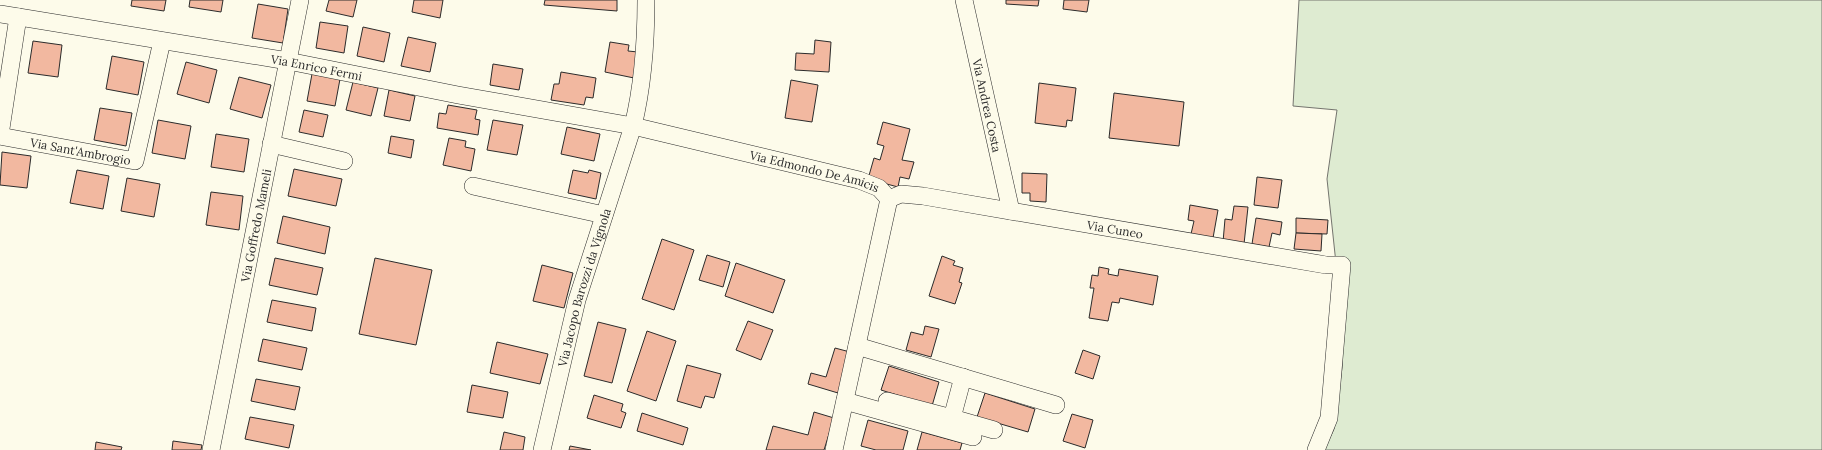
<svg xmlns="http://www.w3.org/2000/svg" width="1822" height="450" font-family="Lora,serif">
<rect width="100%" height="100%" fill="#fdfbea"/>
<path fill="#deebd1" stroke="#74746e" d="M 1299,0 L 1822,0 L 1822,450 L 1324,450 L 1334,429 L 1342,368 L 1343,329 L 1327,179 L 1337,110 L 1293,106 Z"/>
<g fill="#f2b8a0" stroke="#2b2b2b">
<path d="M 132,0 L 166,0 L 164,11 L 131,6 Z"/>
<path d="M 190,0 L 223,0 L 221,12 L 189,7 Z"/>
<path d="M 329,0 L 357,0 L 353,17 L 326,11 Z"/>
<path d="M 414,0 L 443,0 L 440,18 L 412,12 Z"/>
<path d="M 545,0 L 617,0 L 617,11 L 544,5 Z"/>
<path d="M 1006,0 L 1039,0 L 1038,6 L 1006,4 Z"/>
<path d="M 1064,0 L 1089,0 L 1087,12 L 1063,9 Z"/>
<path d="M 258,4 L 288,9 L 283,43 L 252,38 Z"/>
<path d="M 320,22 L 348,26 L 344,53 L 316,48 Z"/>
<path d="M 363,27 L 390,33 L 384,62 L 357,56 Z"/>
<path d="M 408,37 L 436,43 L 430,72 L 401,66 Z"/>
<path d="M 815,40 L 831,42 L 829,72 L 795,70 L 796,53 L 814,54 Z"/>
<path d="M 33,41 L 62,45 L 58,77 L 28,73 Z"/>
<path d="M 610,42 L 629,45 L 628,51 L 638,52 L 634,78 L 605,72 Z"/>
<path d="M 112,56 L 144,62 L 138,95 L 106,89 Z"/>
<path d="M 186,62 L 217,70 L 209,103 L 177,94 Z"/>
<path d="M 493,64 L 523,69 L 519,90 L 490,85 Z"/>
<path d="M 561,72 L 596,78 L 593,98 L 586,97 L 584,105 L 551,100 L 554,84 L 559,84 Z"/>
<path d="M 312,74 L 340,79 L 335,106 L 307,101 Z"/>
<path d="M 239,77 L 271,85 L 262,118 L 230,109 Z"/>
<path d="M 791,80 L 818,85 L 812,122 L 785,118 Z"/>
<path d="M 353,82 L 378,88 L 371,116 L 346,110 Z"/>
<path d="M 1039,83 L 1076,88 L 1072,121 L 1067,120 L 1066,127 L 1035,123 Z"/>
<path d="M 389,90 L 415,96 L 410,121 L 384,116 Z"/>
<path d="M 1114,93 L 1184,102 L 1179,146 L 1109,138 Z"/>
<path d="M 448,105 L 477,110 L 475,119 L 480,120 L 478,135 L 437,128 L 439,113 L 446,114 Z"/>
<path d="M 100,108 L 132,113 L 126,146 L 94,140 Z"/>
<path d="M 304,110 L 328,115 L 323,137 L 299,132 Z"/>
<path d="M 158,120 L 191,126 L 185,159 L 152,153 Z"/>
<path d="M 493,120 L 523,125 L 517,155 L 487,150 Z"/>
<path d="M 883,122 L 910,129 L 902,160 L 914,162 L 909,179 L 900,177 L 898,187 L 868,179 L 874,158 L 880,160 L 884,146 L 877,144 Z"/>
<path d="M 567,127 L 600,134 L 594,161 L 561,154 Z"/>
<path d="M 216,134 L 249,139 L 244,172 L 211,167 Z"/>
<path d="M 391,136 L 414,140 L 411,158 L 388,153 Z"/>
<path d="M 449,138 L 466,141 L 465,147 L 475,149 L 471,171 L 443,165 Z"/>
<path d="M 2,152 L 31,156 L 27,188 L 0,185 Z"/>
<path d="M 294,169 L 342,179 L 336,206 L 288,196 Z"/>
<path d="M 77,170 L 109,176 L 103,209 L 70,203 Z"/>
<path d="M 573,170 L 588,173 L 589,170 L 601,173 L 596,199 L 568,193 Z"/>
<path d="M 1022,173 L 1047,174 L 1046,202 L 1030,201 L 1030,193 L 1022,193 Z"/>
<path d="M 1257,177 L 1282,180 L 1278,208 L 1254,205 Z"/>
<path d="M 127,178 L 160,184 L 154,217 L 121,211 Z"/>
<path d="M 211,192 L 243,196 L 239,230 L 206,225 Z"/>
<path d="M 1190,205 L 1218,210 L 1213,238 L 1191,234 L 1194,221 L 1188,220 Z"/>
<path d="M 1234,206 L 1248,207 L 1244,244 L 1223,242 L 1225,219 L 1232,220 Z"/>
<path d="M 283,216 L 330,227 L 325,254 L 277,243 Z"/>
<path d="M 1256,218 L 1282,222 L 1280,235 L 1272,233 L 1269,247 L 1252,244 Z"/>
<path d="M 1296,218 L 1328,220 L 1327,234 L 1296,233 Z"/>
<path d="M 1296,233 L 1322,234 L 1321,251 L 1294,249 Z"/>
<path d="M 662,239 L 694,250 L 674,310 L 642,299 Z"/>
<path d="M 707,255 L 730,262 L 723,287 L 699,280 Z"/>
<path d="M 942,256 L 955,261 L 953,265 L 963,268 L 959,282 L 962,283 L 955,304 L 929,296 Z"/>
<path d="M 275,258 L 323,268 L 317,295 L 269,285 Z"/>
<path d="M 375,258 L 432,270 L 416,345 L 359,334 Z"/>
<path d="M 736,263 L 785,280 L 773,313 L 725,296 Z"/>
<path d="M 542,265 L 573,273 L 564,308 L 533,301 Z"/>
<path d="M 1099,267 L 1109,269 L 1108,274 L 1118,276 L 1119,269 L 1158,276 L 1153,305 L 1120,298 L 1119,303 L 1112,302 L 1108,321 L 1089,318 L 1094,288 L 1090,288 L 1092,275 L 1098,276 Z"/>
<path d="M 272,300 L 316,308 L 312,331 L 267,322 Z"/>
<path d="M 748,321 L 773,330 L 761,360 L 736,350 Z"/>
<path d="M 598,322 L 626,329 L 612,383 L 584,376 Z"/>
<path d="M 925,326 L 939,329 L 931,357 L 906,350 L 911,332 L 923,335 Z"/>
<path d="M 647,331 L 676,341 L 656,401 L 627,391 Z"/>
<path d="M 263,339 L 307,348 L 302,370 L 258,361 Z"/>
<path d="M 497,342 L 548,354 L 540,384 L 490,373 Z"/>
<path d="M 835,348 L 850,352 L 838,393 L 808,384 L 811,373 L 826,377 Z"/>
<path d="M 1083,350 L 1100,356 L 1093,379 L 1075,373 Z"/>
<path d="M 687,365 L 721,374 L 714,398 L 705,396 L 701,408 L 677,401 Z"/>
<path d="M 889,366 L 939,382 L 932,406 L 881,390 Z"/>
<path d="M 256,379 L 300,387 L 295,410 L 251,401 Z"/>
<path d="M 472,385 L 508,392 L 503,418 L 467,412 Z"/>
<path d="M 985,393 L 1035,409 L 1028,432 L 977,417 Z"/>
<path d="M 594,395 L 623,404 L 621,411 L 626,413 L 621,428 L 587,418 Z"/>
<path d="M 814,412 L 834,418 L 824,450 L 766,450 L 773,426 L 808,435 Z"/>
<path d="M 642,413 L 688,428 L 683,445 L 637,431 Z"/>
<path d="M 1072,414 L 1093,420 L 1085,448 L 1063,441 Z"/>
<path d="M 250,417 L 294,425 L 289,448 L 245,439 Z"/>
<path d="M 868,420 L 908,431 L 903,450 L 876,450 L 861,446 Z"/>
<path d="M 504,432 L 525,437 L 523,450 L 500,450 Z"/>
<path d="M 922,432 L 962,443 L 960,450 L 917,450 Z"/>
<path d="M 173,441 L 202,445 L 201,450 L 172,450 Z"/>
<path d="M 96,442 L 122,447 L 121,450 L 95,450 Z"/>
<path d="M 570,446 L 591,450 L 569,450 Z"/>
</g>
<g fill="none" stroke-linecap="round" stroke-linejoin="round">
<defs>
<g id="minor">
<path id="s1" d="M 964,0 L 1011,211"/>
<path id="s2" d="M 0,14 L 288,61 L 458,95 L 633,126 L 859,180 L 879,188 L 889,199 L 834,450"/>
<path d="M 0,135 L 18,17"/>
<path id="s3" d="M 0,136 L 135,161 L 162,41"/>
<path d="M 271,144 L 344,161"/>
<path d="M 473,186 L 604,215"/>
<path id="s4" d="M 889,199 L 901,194 L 923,196 L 1326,265 L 1342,265 L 1329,418 L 1316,450"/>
<path d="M 857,346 L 1056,405"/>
<path d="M 845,401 L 973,437"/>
<path d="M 887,401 L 952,418 L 963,377"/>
<path d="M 952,418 L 994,430"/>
<path id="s5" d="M 211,450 L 300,0"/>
<path id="s6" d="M 542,450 L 577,300 L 633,126 C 643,85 646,42 646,0"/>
</g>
</defs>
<use href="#minor" stroke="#2b2b2b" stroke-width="18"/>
<use href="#minor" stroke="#fdfbea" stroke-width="17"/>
</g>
<g text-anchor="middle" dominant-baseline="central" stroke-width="3" stroke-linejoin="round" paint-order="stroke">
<g font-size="12" fill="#2b2b2b" stroke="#fdfbea">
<text stroke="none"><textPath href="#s2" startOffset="321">Via Enrico Fermi</textPath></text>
<text stroke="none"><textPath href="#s1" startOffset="108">Via Andrea Costa</textPath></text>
<text stroke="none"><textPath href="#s3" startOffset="82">Via Sant'Ambrogio</textPath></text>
<text stroke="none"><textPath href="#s2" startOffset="830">Via Edmondo De Amicis</textPath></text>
<text stroke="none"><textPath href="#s5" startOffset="229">Via Goffredo Mameli</textPath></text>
<text stroke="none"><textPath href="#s4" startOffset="230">Via Cuneo</textPath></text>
<text stroke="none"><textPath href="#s6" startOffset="168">Via Jacopo Barozzi da Vignola</textPath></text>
</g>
</g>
</svg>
